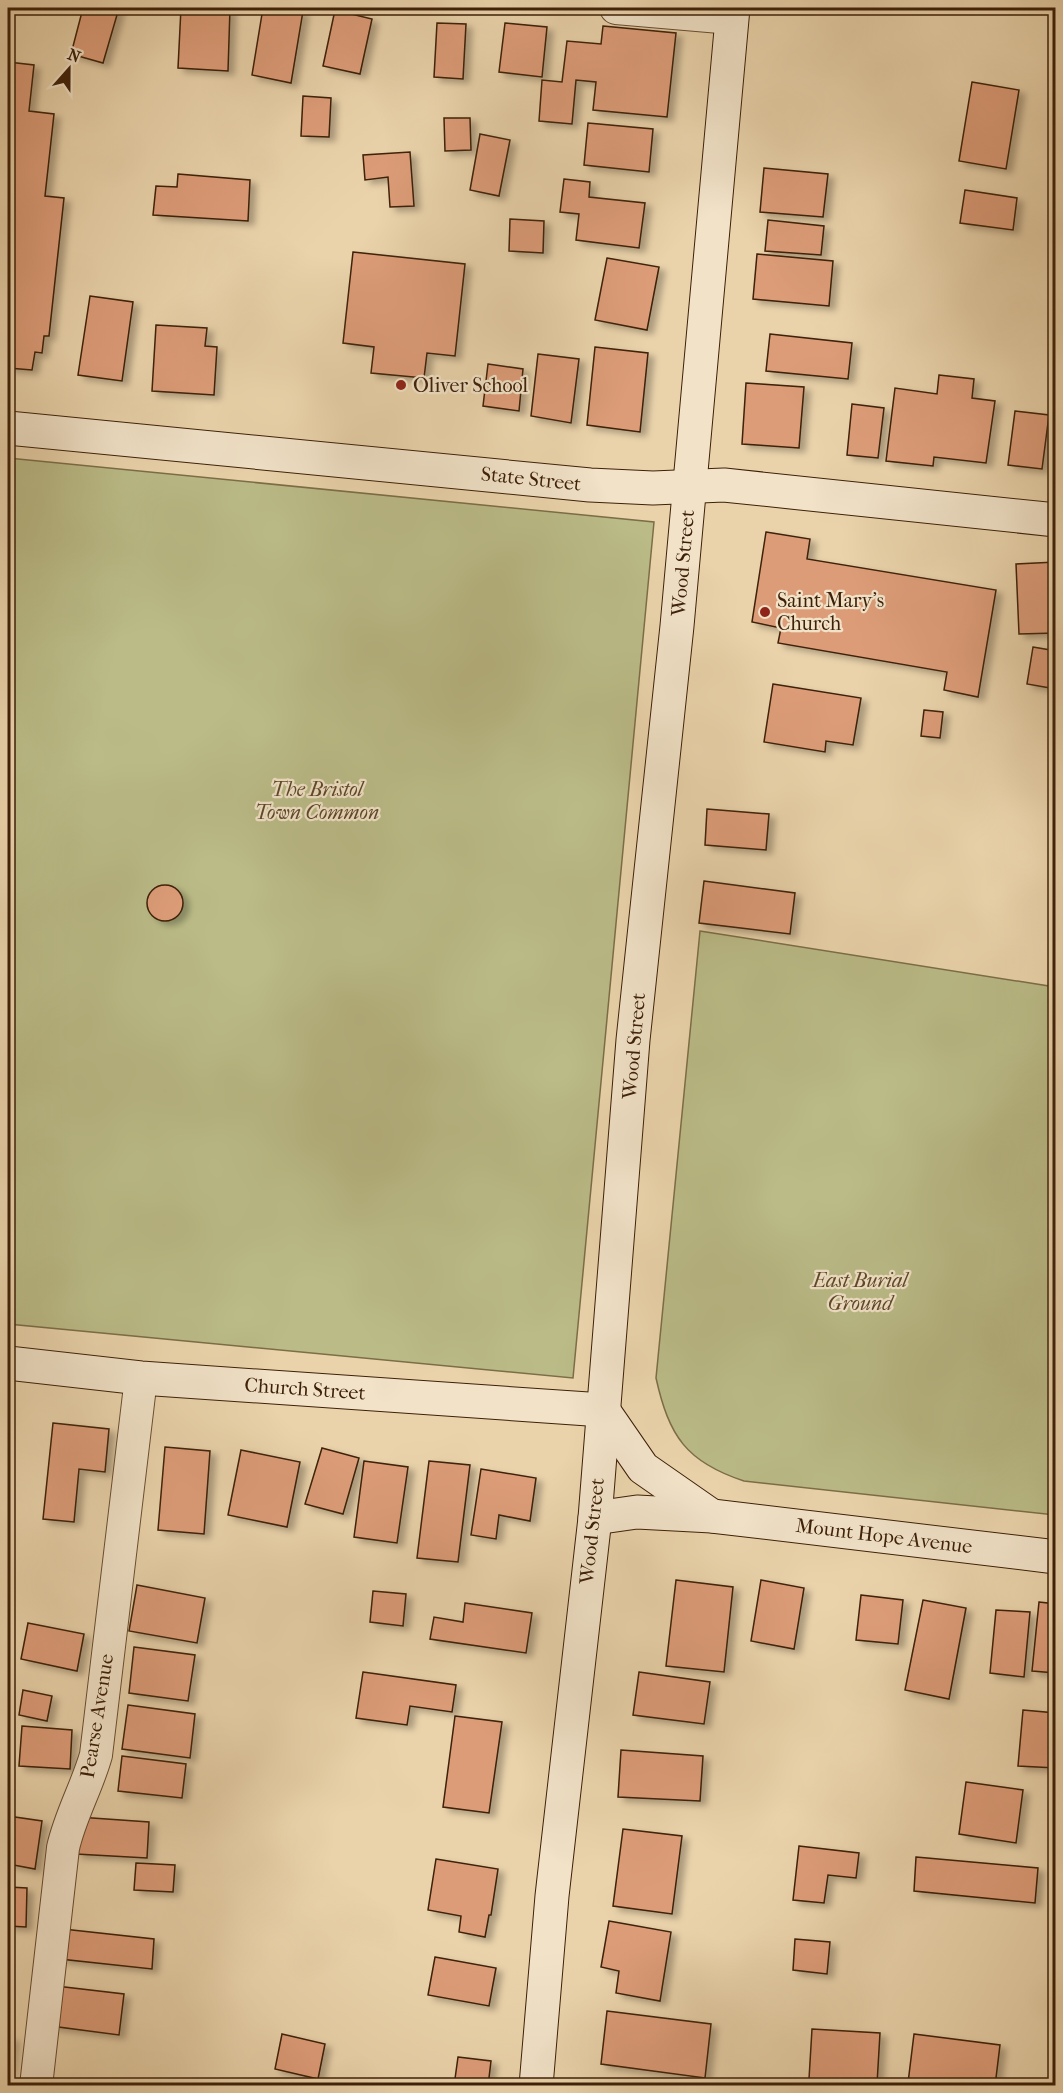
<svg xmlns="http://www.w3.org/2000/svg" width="1063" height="2093" font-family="'IM FELL French Canon',serif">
<defs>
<filter id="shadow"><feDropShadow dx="6" dy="4" stdDeviation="3" flood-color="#0004"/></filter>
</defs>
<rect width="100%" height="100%" fill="#ead3ab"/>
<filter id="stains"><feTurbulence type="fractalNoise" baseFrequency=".00333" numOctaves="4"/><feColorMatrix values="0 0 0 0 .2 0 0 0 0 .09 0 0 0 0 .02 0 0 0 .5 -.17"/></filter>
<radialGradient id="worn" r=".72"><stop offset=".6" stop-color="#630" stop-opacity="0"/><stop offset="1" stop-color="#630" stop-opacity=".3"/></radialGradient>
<g fill="#babb87" stroke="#7c6e48" stroke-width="1.5">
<path d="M 8,458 L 654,522 L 573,1378 L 8,1324 Z"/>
<path d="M 700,931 L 1055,987 L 1055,1515 L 744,1481 C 686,1462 669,1436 656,1378 Z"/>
</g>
<g fill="#dc9c78" stroke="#3d2008" stroke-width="1.5" filter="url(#shadow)">
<path d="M 83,8 L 119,8 L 103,63 L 71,54 Z"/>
<path d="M 181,8 L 230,8 L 228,71 L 178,68 Z"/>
<path d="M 263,8 L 303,11 L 291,83 L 252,75 Z"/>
<path d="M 335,10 L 372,19 L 360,74 L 323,66 Z"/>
<path d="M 437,23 L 466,24 L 463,79 L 434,77 Z"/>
<path d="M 505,23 L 547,27 L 542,77 L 499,72 Z"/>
<path d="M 603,26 L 676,33 L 667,117 L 593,110 L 596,82 L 576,80 L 572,124 L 539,121 L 542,80 L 562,82 L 567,41 L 601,44 Z"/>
<path d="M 8,62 L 34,65 L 29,111 L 54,114 L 45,196 L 64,198 L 49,336 L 44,336 L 42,353 L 35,352 L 32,370 L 8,368 Z"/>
<path d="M 972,82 L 1019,90 L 1006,169 L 959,161 Z"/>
<path d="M 303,96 L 331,98 L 329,137 L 301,136 Z"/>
<path d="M 444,118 L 470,118 L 471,150 L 445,151 Z"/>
<path d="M 588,123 L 653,129 L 649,172 L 584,165 Z"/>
<path d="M 480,134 L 510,140 L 499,196 L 470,190 Z"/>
<path d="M 410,152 L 414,206 L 390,207 L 388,177 L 365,180 L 363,155 Z"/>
<path d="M 764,168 L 828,174 L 823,217 L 760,212 Z"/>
<path d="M 178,174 L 250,180 L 248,221 L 153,215 L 156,186 L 177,187 Z"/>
<path d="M 564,179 L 590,182 L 589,197 L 645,203 L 639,248 L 576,240 L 579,214 L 560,212 Z"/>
<path d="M 965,190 L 1017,198 L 1013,230 L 960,223 Z"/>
<path d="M 510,219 L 544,221 L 543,253 L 509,251 Z"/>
<path d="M 768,220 L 824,226 L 821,255 L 765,251 Z"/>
<path d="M 353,252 L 465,264 L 455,356 L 427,353 L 424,378 L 371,373 L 374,347 L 343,343 Z"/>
<path d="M 757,254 L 833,261 L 829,306 L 753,299 Z"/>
<path d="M 607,258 L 659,267 L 647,330 L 595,320 Z"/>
<path d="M 90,296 L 133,302 L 122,381 L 78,375 Z"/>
<path d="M 156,325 L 207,328 L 205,346 L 217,347 L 214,395 L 152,391 Z"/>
<path d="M 770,334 L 852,343 L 848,379 L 766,371 Z"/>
<path d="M 595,347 L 648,353 L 640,432 L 587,425 Z"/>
<path d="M 538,354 L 579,359 L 571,423 L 531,416 Z"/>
<path d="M 488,364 L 523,369 L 519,411 L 483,406 Z"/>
<path d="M 939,375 L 974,379 L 972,398 L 995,401 L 986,463 L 934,457 L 933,466 L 886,461 L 895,388 L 937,394 Z"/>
<path d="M 746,383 L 804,387 L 799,448 L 742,444 Z"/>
<path d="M 852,404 L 884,408 L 878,458 L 847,455 Z"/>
<path d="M 1015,411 L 1049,415 L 1042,469 L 1008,465 Z"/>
<path d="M 766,532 L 810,539 L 807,559 L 996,590 L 978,697 L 944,690 L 947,672 L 778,643 L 781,628 L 752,622 Z"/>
<path d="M 1056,562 L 1056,633 L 1019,634 L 1016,564 Z"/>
<path d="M 1033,647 L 1056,651 L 1056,689 L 1027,684 Z"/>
<path d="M 773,684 L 861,698 L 853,745 L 826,741 L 825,752 L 764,742 Z"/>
<path d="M 924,710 L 943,712 L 940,738 L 921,736 Z"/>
<path d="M 707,809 L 769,814 L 766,850 L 705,845 Z"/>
<path d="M 704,881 L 795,893 L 790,934 L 699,923 Z"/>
<circle cx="165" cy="903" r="18"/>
<path d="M 53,1423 L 109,1429 L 105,1472 L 79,1469 L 74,1522 L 43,1519 Z"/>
<path d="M 165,1447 L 210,1451 L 204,1534 L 158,1530 Z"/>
<path d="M 322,1448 L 359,1458 L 343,1514 L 305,1504 Z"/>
<path d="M 241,1450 L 300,1462 L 287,1527 L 228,1515 Z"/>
<path d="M 364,1461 L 408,1467 L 397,1543 L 354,1537 Z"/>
<path d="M 429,1461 L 470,1465 L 458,1562 L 417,1558 Z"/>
<path d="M 481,1469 L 536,1478 L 530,1521 L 499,1515 L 496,1539 L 471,1535 Z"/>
<path d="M 676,1580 L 733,1587 L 724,1672 L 666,1666 Z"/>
<path d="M 761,1580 L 804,1588 L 794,1649 L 751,1641 Z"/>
<path d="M 137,1585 L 205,1598 L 197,1643 L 129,1631 Z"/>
<path d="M 373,1591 L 406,1594 L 403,1626 L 370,1622 Z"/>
<path d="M 861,1595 L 903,1600 L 898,1644 L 856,1640 Z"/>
<path d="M 923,1600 L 966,1608 L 949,1699 L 905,1690 Z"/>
<path d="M 1039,1602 L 1056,1604 L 1056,1673 L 1032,1671 Z"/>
<path d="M 465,1603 L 532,1613 L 526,1653 L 430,1639 L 434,1617 L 463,1622 Z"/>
<path d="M 996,1610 L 1030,1612 L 1024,1677 L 990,1673 Z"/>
<path d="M 28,1623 L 84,1634 L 77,1671 L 21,1659 Z"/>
<path d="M 134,1647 L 195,1655 L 188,1701 L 129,1693 Z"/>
<path d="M 363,1672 L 456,1685 L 452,1712 L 410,1706 L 407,1725 L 356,1718 Z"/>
<path d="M 639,1672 L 710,1682 L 704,1724 L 633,1715 Z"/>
<path d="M 23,1690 L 52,1696 L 47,1721 L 19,1715 Z"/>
<path d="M 128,1705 L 195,1714 L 190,1758 L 122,1749 Z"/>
<path d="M 1023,1710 L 1056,1713 L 1056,1768 L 1018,1766 Z"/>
<path d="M 455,1716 L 502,1722 L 489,1813 L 443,1807 Z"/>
<path d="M 22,1726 L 72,1730 L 70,1769 L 19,1766 Z"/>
<path d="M 621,1750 L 703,1756 L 700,1801 L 618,1797 Z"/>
<path d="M 122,1756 L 186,1764 L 182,1798 L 118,1791 Z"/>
<path d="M 966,1782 L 1023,1790 L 1016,1843 L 959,1834 Z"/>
<path d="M 8,1816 L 42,1821 L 35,1869 L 8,1864 Z"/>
<path d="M 78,1817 L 149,1822 L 147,1858 L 76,1854 Z"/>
<path d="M 623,1829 L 682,1836 L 672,1914 L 613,1906 Z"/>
<path d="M 799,1846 L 859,1853 L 856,1878 L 828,1875 L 824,1903 L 793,1900 Z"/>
<path d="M 916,1857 L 1038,1868 L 1035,1903 L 914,1891 Z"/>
<path d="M 436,1859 L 498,1869 L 491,1915 L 489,1915 L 485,1937 L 459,1932 L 461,1916 L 428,1910 Z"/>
<path d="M 136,1863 L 175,1865 L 173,1892 L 134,1890 Z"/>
<path d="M 8,1887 L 27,1888 L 26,1927 L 8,1926 Z"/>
<path d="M 609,1921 L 671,1932 L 660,2001 L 616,1993 L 619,1971 L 601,1967 Z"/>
<path d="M 63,1929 L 154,1939 L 152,1969 L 60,1959 Z"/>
<path d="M 795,1939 L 830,1942 L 827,1974 L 793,1970 Z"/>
<path d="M 435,1957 L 496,1968 L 489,2006 L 428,1995 Z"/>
<path d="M 56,1986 L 124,1994 L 119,2035 L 51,2026 Z"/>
<path d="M 607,2011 L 711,2024 L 705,2078 L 601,2064 Z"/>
<path d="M 812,2029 L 880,2033 L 877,2084 L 809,2079 Z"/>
<path d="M 282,2034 L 325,2044 L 318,2079 L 275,2069 Z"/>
<path d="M 914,2034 L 1000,2045 L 995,2086 L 908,2083 Z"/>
<path d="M 8,2037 L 13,2038 L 9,2073 L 8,2073 Z"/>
<path d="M 1053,2055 L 1056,2055 L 1056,2086 L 1049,2086 Z"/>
<path d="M 458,2057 L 491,2061 L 488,2086 L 454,2086 Z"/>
</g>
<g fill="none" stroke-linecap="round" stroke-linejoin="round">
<defs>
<g id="street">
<path d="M 616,8 L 732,18"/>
<path d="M 36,2086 L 63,1848 C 70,1816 87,1787 96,1755 L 141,1378"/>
</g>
<g id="secondary">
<path d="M 8,428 L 590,485 L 653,488 L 724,485 L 1056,520"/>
<path d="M 8,1363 L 141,1378 L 603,1410 L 643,1468 L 712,1516"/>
<path d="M 595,1518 L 637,1512 L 712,1516 L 1056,1557"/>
<path d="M 536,2086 L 552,1896 L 595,1518 L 633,1040 L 677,626 L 733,8"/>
</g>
</defs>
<use href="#street" stroke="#684d31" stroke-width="34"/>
<use href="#secondary" stroke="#3d2008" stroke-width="35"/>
<use href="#street" stroke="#f1e2c8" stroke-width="32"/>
<use href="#secondary" stroke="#f1e2c8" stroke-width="33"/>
</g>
<g fill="#8f2418" stroke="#f1e2c8" stroke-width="2">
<circle cx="401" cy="385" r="6"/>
<circle cx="765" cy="612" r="6"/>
</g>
<g text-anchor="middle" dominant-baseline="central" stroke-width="4.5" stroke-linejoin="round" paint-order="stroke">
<g font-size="20" fill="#3d2008" stroke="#f1e2c8" text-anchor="start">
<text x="413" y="385">Oliver School</text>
<text x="777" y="600">Saint Mary's<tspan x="777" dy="23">Church</tspan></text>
</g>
<g font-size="20" fill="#3d2008" stroke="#f1e2c8">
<text transform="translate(531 479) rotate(6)">State Street</text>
<text transform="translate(683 563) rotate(-85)">Wood Street</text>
<text transform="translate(634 1046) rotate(-85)">Wood Street</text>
<text transform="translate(305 1389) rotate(4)">Church Street</text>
<text transform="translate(592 1531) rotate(-84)">Wood Street</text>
<text transform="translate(884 1536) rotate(7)">Mount Hope Avenue</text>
<text transform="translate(97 1716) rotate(-81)">Pearse Avenue</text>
</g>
<g font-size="20" font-style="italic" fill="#5c4728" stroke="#f1e2c8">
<text x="317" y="789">The Bristol<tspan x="317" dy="23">Town Common</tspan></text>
<text x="860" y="1280">East Burial<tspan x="860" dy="23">Ground</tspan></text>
</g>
</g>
<rect width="1063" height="2093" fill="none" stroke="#ead3ab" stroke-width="30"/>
<rect x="9" y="9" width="1045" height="2075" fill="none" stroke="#3d2008" stroke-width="3"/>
<rect x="15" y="15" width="1033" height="2063" fill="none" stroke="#3d2008" stroke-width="1.5"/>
<g transform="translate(69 69) rotate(21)" stroke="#f1e2c8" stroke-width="4.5" paint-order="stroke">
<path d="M0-4.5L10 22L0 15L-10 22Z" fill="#3d2008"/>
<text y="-9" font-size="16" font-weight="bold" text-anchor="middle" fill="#3d2008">N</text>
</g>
<rect width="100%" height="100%" filter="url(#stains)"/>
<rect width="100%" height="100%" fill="url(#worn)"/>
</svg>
